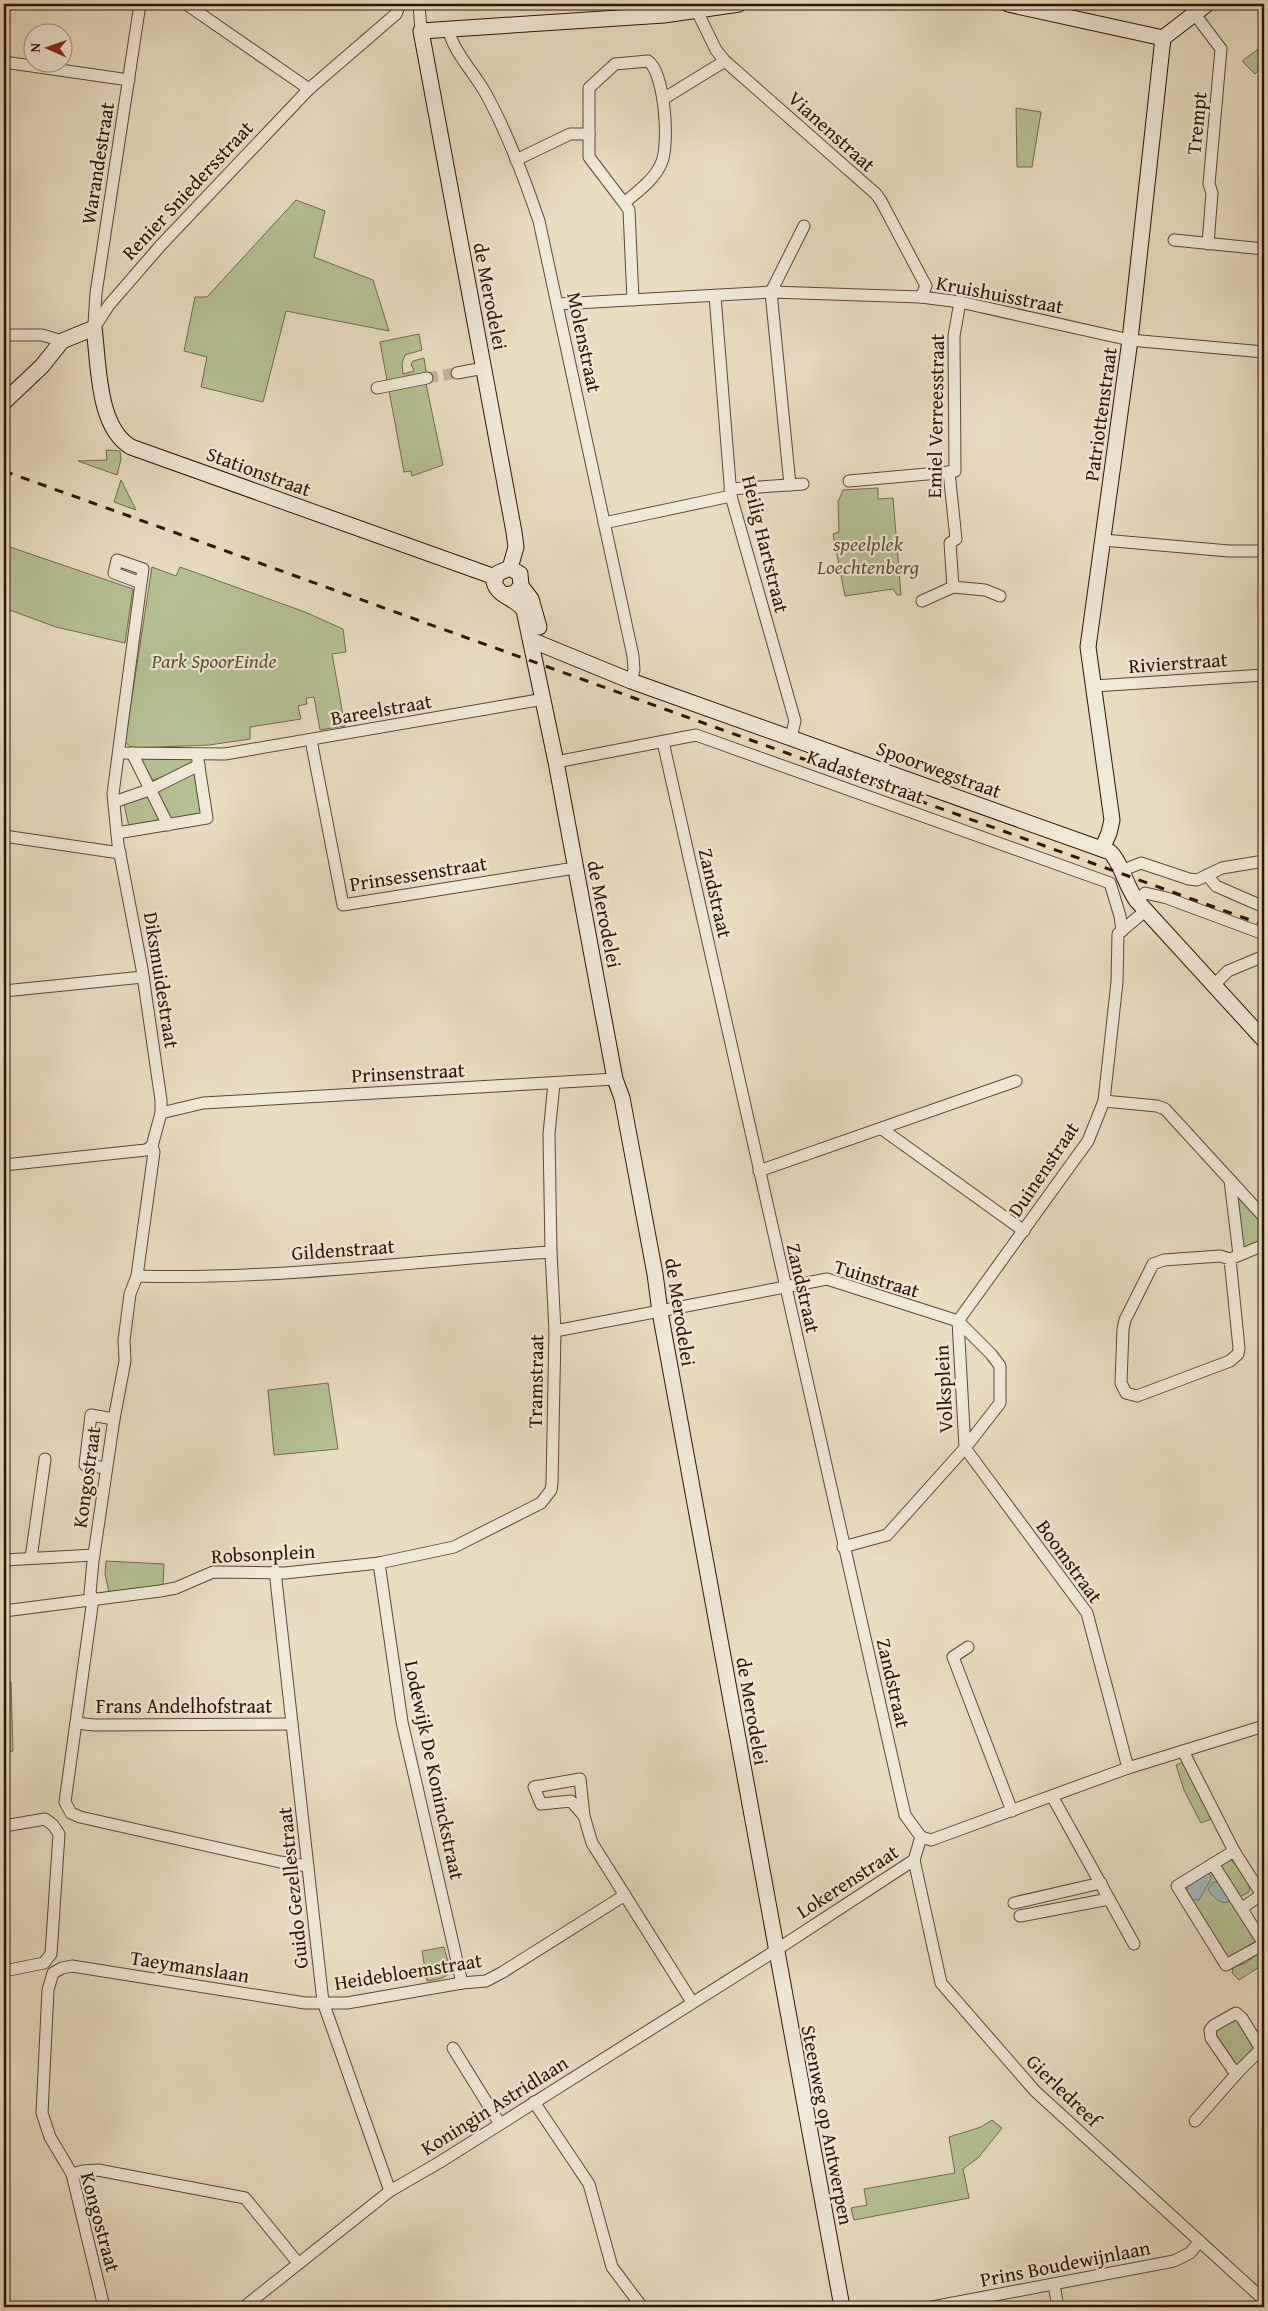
<svg xmlns="http://www.w3.org/2000/svg" width="1268" height="2311" font-family="'Gentium Book Plus',serif">
<rect width="100%" height="100%" fill="#e9ddc1"/>
<filter id="stains"><feTurbulence type="fractalNoise" baseFrequency=".004" numOctaves="4"/><feColorMatrix values="0 0 0 0 .2 0 0 0 0 .09 0 0 0 0 .02 0 0 0 .5 -.17"/></filter>
<radialGradient id="worn" r=".72"><stop offset=".6" stop-color="#630" stop-opacity="0"/><stop offset="1" stop-color="#630" stop-opacity=".3"/></radialGradient>
<g fill="#b6c193" stroke="#726a4a">
<path d="M 1264,45 L 1264,65 L 1255,74 L 1242,61 Z"/>
<path d="M 1016,108 L 1041,112 L 1032,167 L 1017,167 Z"/>
<path d="M 296,200 L 325,211 L 314,257 L 373,280 L 389,331 L 286,311 L 263,402 L 201,387 L 207,357 L 184,351 L 195,297 L 207,297 Z"/>
<path d="M 419,334 L 422,350 L 405,355 L 402,363 L 403,374 L 414,371 L 411,364 L 413,361 L 424,358 L 427,378 L 425,379 L 443,465 L 412,476 L 411,471 L 404,472 L 380,342 Z"/>
<path d="M 106,450 L 120,451 L 121,459 L 117,475 L 78,461 L 107,460 Z"/>
<path d="M 121,480 L 136,510 L 114,502 Z"/>
<path d="M 878,488 L 878,499 L 893,498 L 901,595 L 897,595 L 893,589 L 845,596 L 833,534 L 839,532 L 838,502 L 843,490 Z"/>
<path d="M 4,545 L 133,589 L 125,643 L 56,627 L 4,608 Z"/>
<path d="M 152,567 L 176,576 L 180,567 L 305,612 L 343,629 L 346,652 L 332,654 L 345,726 L 320,730 L 314,697 L 306,698 L 307,704 L 298,706 L 301,719 L 250,727 L 250,739 L 209,745 L 132,748 L 125,742 Z"/>
<path d="M 138,758 L 194,758 L 195,764 L 151,781 Z"/>
<path d="M 195,770 L 202,815 L 169,820 L 155,792 Z"/>
<path d="M 147,797 L 163,821 L 129,827 L 124,804 Z"/>
<path d="M 1235,1189 L 1264,1219 L 1264,1243 L 1241,1252 Z"/>
<path d="M 328,1383 L 338,1449 L 274,1455 L 268,1390 Z"/>
<path d="M 106,1561 L 164,1564 L 163,1585 L 109,1592 L 105,1574 Z"/>
<path d="M 11,1682 L 13,1751 L 4,1753 L 4,1683 Z"/>
<path d="M 1186,1761 L 1214,1818 L 1201,1823 L 1184,1790 L 1176,1765 Z"/>
<path d="M 1228,1860 L 1234,1861 L 1250,1885 L 1249,1892 L 1240,1897 L 1220,1865 Z"/>
<path d="M 1208,1871 L 1212,1872 L 1256,1939 L 1254,1944 L 1230,1958 L 1227,1957 L 1185,1892 L 1185,1887 Z"/>
<path d="M 444,1947 C 450,1972 457,1977 427,1981 L 422,1951 Z"/>
<path d="M 1260,1951 L 1264,1954 L 1264,1964 L 1239,1980 L 1232,1973 L 1233,1967 L 1246,1963 Z"/>
<path d="M 1236,2013 L 1261,2049 L 1239,2071 L 1210,2030 Z"/>
<path d="M 992,2120 L 1002,2128 L 978,2158 L 963,2169 L 969,2198 L 854,2220 L 851,2208 L 867,2205 L 864,2189 L 955,2173 L 949,2137 L 981,2127 Z"/>
</g>
<g fill="#9cbabd" stroke="#707772">
<path d="M 1208,1873 L 1211,1876 L 1211,1879 L 1199,1900 L 1192,1900 L 1187,1893 L 1188,1885 Z"/>
<path d="M 1213,1882 L 1217,1882 L 1229,1898 L 1228,1902 C 1220,1905 1211,1895 1208,1889 Z"/>
</g>
<g fill="none" stroke-linecap="round" stroke-linejoin="round">
<path stroke="#c4b59b" stroke-width="11" stroke-dasharray="11 5.5" stroke-linecap="butt" d="M 427,378 L 457,373"/>
<defs>
<g id="street">
<path d="M 186,4 L 309,89"/>
<path d="M 419,4 L 421,31"/>
<path d="M 694,5 L 716,50 L 725,61 L 876,194 L 881,201 L 926,286 L 921,297"/>
<path d="M 1194,13 L 1221,49 L 1209,184 L 1212,193 L 1208,244"/>
<path d="M 448,28 C 453,52 474,72 486,94 C 508,134 524,177 539,221 L 633,656 L 634,670 L 631,681"/>
<path d="M 4,62 L 129,80"/>
<path d="M 663,99 L 725,61"/>
<path d="M 516,160 L 570,134 L 589,134"/>
<path d="M 624,203 C 637,192 654,180 661,164 C 670,146 665,73 648,61 L 615,64 L 589,88 L 589,157 L 624,203 L 629,210 L 633,300"/>
<path d="M 1174,240 L 1264,249"/>
<path d="M 715,296 L 731,496 L 795,721 L 791,737"/>
<path d="M 960,302 L 954,336 L 955,471 L 949,472 L 956,539 L 950,543 L 953,587 L 985,590 L 1000,596"/>
<path d="M 558,304 L 771,292 L 921,297 L 960,302 L 1130,340 L 1264,352"/>
<path d="M 94,324 L 96,293 L 140,4"/>
<path d="M 94,328 L 109,305 L 161,245 L 309,89 L 396,14 L 400,4"/>
<path d="M 4,335 L 42,335 L 62,341"/>
<path d="M 457,373 L 484,368"/>
<path d="M 377,388 L 427,378"/>
<path d="M 849,481 L 949,472"/>
<path d="M 790,485 L 771,292 L 804,226"/>
<path d="M 730,489 L 803,484"/>
<path d="M 604,523 L 731,496"/>
<path d="M 1103,540 L 1229,551 L 1264,551"/>
<path d="M 141,583 L 114,573 L 117,560 L 143,569 L 141,583 L 122,725 L 113,794 L 118,844 L 142,969 L 161,1100 L 161,1113 L 152,1146"/>
<path d="M 922,601 L 953,587"/>
<path d="M 1094,686 L 1264,675"/>
<path d="M 311,740 L 343,905 L 575,868"/>
<path d="M 663,742 L 905,1815 L 921,1837"/>
<path d="M 119,753 L 225,754 L 544,699"/>
<path d="M 132,753 L 168,825"/>
<path d="M 556,762 L 696,735 L 1110,883 L 1120,916 L 1122,931"/>
<path d="M 114,802 L 149,790 L 199,765"/>
<path d="M 117,833 L 207,818 L 197,754"/>
<path d="M 4,836 L 120,853"/>
<path d="M 1121,871 L 1141,863 L 1189,879 L 1197,880 L 1222,868 L 1264,861"/>
<path d="M 1207,875 L 1216,886 L 1264,907"/>
<path d="M 1137,901 L 1145,893 L 1167,898 L 1264,934"/>
<path d="M 1213,986 L 1228,971 L 1264,956"/>
<path d="M 4,991 L 143,977"/>
<path d="M 1104,1101 L 1157,1106 L 1165,1109 L 1230,1180 L 1239,1255"/>
<path d="M 161,1113 L 203,1103 L 615,1079"/>
<path d="M 882,1129 L 1024,1231"/>
<path d="M 152,1146 L 154,1152 L 137,1276 L 130,1294 L 124,1340 L 125,1361 L 114,1419 L 93,1561 L 90,1593 L 93,1599 L 65,1802 L 71,1813 L 80,1817 L 280,1862 L 308,1866"/>
<path d="M 4,1165 L 146,1150 L 152,1146"/>
<path d="M 759,1171 L 1016,1081"/>
<path d="M 1230,1180 L 1264,1217"/>
<path d="M 1230,1259 L 1239,1348 L 1238,1354 L 1230,1361 L 1137,1396 L 1126,1393 L 1121,1383 L 1123,1329 L 1125,1320 L 1153,1264 L 1164,1260 L 1220,1256 L 1230,1259 L 1264,1245"/>
<path d="M 137,1276 C 275,1280 413,1261 551,1252"/>
<path d="M 958,1321 L 1088,1141 L 1104,1101 L 1117,982 L 1118,934 L 1145,911"/>
<path d="M 958,1321 L 965,1448"/>
<path d="M 555,1331 L 827,1279 L 958,1321 L 991,1354 L 1000,1366 L 1000,1403 L 965,1448 L 887,1535 L 843,1547"/>
<path d="M 965,1448 L 1087,1613 L 1128,1768"/>
<path d="M 106,1468 L 85,1465 L 91,1415 L 114,1419"/>
<path d="M 31,1558 L 45,1459"/>
<path d="M 4,1560 L 94,1555"/>
<path d="M 379,1563 L 402,1722 L 462,1983"/>
<path d="M 275,1571 L 323,2002 L 390,2191"/>
<path d="M 4,1611 L 160,1591 L 176,1588 L 213,1572 L 285,1573 L 379,1563 L 454,1547 L 541,1503 L 551,1490 L 552,1483 L 555,1331 L 551,1252 L 549,1134 L 554,1083"/>
<path d="M 968,1647 L 953,1657 L 1012,1811"/>
<path d="M 76,1723 L 94,1725 L 292,1724"/>
<path d="M 1183,1751 L 1234,1851 L 1262,1895"/>
<path d="M 1052,1796 L 1134,1944"/>
<path d="M 584,1816 L 571,1801 L 541,1804 L 534,1787 L 580,1779 L 584,1816 L 592,1843 L 692,2002"/>
<path d="M 4,1826 L 45,1819 L 53,1825 L 59,1834 L 51,1954 L 44,1963 L 4,1971"/>
<path d="M 1234,1851 L 1177,1886 L 1226,1965 L 1264,1944"/>
<path d="M 914,1860 L 941,1983 L 1035,2091 L 1264,2300"/>
<path d="M 1213,1864 L 1264,1944"/>
<path d="M 1014,1903 L 1101,1883"/>
<path d="M 1242,1908 L 1264,1893"/>
<path d="M 1020,1916 L 1109,1899"/>
<path d="M 453,2048 L 500,2124"/>
<path d="M 1261,2049 L 1239,2071 L 1233,2070 L 1211,2038 L 1210,2030 L 1213,2026 L 1236,2013 L 1242,2018 L 1264,2054"/>
<path d="M 534,2102 L 589,2184 L 612,2267 L 642,2307"/>
<path d="M 1195,2121 L 1239,2071"/>
<path d="M 72,2174 L 83,2171 L 98,2170 L 245,2198 L 298,2263"/>
<path d="M 1054,2285 L 1058,2307"/>
<path d="M 104,2307 L 72,2174 L 50,2137 L 42,2113 L 48,1990 L 53,1973 L 62,1968 L 72,1966 L 305,2003 L 347,2003 L 462,1983 L 486,1981 L 503,1972 L 625,1895"/>
<path d="M 244,2307 L 390,2191 L 440,2162 L 767,1956 L 914,1860 L 921,1837 L 931,1840 L 1128,1768 L 1264,1726"/>
<path d="M 932,2307 L 1174,2261 L 1190,2253 L 1199,2242"/>
</g>
<g id="secondary">
<path d="M 1008,4 L 1163,38"/>
<path d="M 4,402 L 42,366 L 62,341 L 94,328 C 99,364 97,427 131,447 L 495,577"/>
<path d="M 510,568 L 516,547 L 514,532 L 421,31 L 664,15 L 739,4"/>
<path d="M 521,586 L 531,599 L 539,627"/>
<path d="M 505,595 L 515,593 L 521,586 L 520,574 L 510,568 L 498,573 L 494,582 C 498,597 516,598 524,610 L 556,762 L 615,1079 L 622,1098 L 655,1274 L 660,1312 L 842,2307"/>
<path d="M 531,640 L 631,681 L 1110,852 C 1121,862 1126,887 1137,901 L 1264,1040"/>
<path d="M 1102,849 L 1109,833 L 1112,820 L 1088,647 L 1130,340 L 1163,38 L 1207,4"/>
</g>
</defs>
<use href="#street" stroke="#5d4631" stroke-width="13"/>
<use href="#secondary" stroke="#2e1301" stroke-width="17"/>
<use href="#street" stroke="#f1e9d7" stroke-width="11"/>
<use href="#secondary" stroke="#f1e9d7" stroke-width="15"/>
<path stroke="#2e1301" stroke-width="3" stroke-dasharray="9 9" stroke-linecap="butt" d="M 4,471 L 1264,925"/>
</g>
<g text-anchor="middle" dominant-baseline="central" stroke-width="4.5" stroke-linejoin="round" paint-order="stroke">
<g font-size="20" fill="#2e1301" stroke="#f1e9d7">
<text transform="translate(1196 123) rotate(-84)">Trempt</text>
<text transform="translate(832 131) rotate(42)">Vianenstraat</text>
<text transform="translate(97 163) rotate(-81)">Warandestraat</text>
<text transform="translate(187 190) rotate(-47)">Renier Sniedersstraat</text>
<text transform="translate(1000 294) rotate(11)">Kruishuisstraat</text>
<text transform="translate(491 296) rotate(79)">de Merodelei</text>
<text transform="translate(585 342) rotate(78)">Molenstraat</text>
<text transform="translate(1100 414) rotate(-82)">Patriottenstraat</text>
<text transform="translate(935 416) rotate(-89)">Emiel Verreesstraat</text>
<text transform="translate(259 471) rotate(20)">Stationstraat</text>
<text transform="translate(766 544) rotate(76)">Heilig Hartstraat</text>
<text transform="translate(1178 662) rotate(-4)">Rivierstraat</text>
<text transform="translate(381 709) rotate(-10)">Bareelstraat</text>
<text transform="translate(939 769) rotate(20)">Spoorwegstraat</text>
<text transform="translate(866 776) rotate(20)">Kadasterstraat</text>
<text transform="translate(418 873) rotate(-9)">Prinsessenstraat</text>
<text transform="translate(716 893) rotate(77)">Zandstraat</text>
<text transform="translate(605 914) rotate(79)">de Merodelei</text>
<text transform="translate(162 980) rotate(81)">Diksmuidestraat</text>
<text transform="translate(408 1072) rotate(-3)">Prinsenstraat</text>
<text transform="translate(1043 1169) rotate(-56)">Duinenstraat</text>
<text transform="translate(343 1249) rotate(-4)">Gildenstraat</text>
<text transform="translate(877 1278) rotate(17)">Tuinstraat</text>
<text transform="translate(804 1288) rotate(77)">Zandstraat</text>
<text transform="translate(681 1312) rotate(81)">de Merodelei</text>
<text transform="translate(535 1381) rotate(-89)">Tramstraat</text>
<text transform="translate(943 1389) rotate(-93)">Volksplein</text>
<text transform="translate(86 1477) rotate(-82)">Kongostraat</text>
<text transform="translate(263 1553) rotate(-3)">Robsonplein</text>
<text transform="translate(1070 1561) rotate(54)">Boomstraat</text>
<text transform="translate(894 1683) rotate(77)">Zandstraat</text>
<text x="184" y="1705">Frans Andelhofstraat</text>
<text transform="translate(753 1711) rotate(80)">de Merodelei</text>
<text transform="translate(435 1770) rotate(78)">Lodewijk De Koninckstraat</text>
<text transform="translate(847 1881) rotate(-33)">Lokerenstraat</text>
<text transform="translate(292 1888) rotate(-96)">Guido Gezellestraat</text>
<text transform="translate(190 1966) rotate(9)">Taeymanslaan</text>
<text transform="translate(408 1971) rotate(-9)">Heidebloemstraat</text>
<text transform="translate(1064 2090) rotate(44)">Gierledreef</text>
<text transform="translate(494 2105) rotate(-32)">Koningin Astridlaan</text>
<text transform="translate(828 2125) rotate(79)">Steenweg op Antwerpen</text>
<text transform="translate(101 2222) rotate(75)">Kongostraat</text>
<text transform="translate(1065 2263) rotate(-11)">Prins Boudewijnlaan</text>
</g>
<g font-size="20" font-style="italic" fill="#5e5034" stroke="#f1e9d7">
<text x="868" y="543">speelplek<tspan x="868" dy="23">Loechtenberg</tspan></text>
<text x="214" y="660">Park SpoorEinde</text>
</g>
</g>
<rect width="1268" height="2311" fill="none" stroke="#e9ddc1" stroke-width="20"/>
<rect x="5" y="5" width="1258" height="2301" fill="none" stroke="#2e1301" stroke-width="2.5"/>
<rect x="10" y="10" width="1248" height="2291" fill="none" stroke="#2e1301"/>
<g transform="translate(48 48) rotate(272)"><circle r="24" fill="#f1e9d7" stroke="#a39381"/>
<path d="M0-4L9 19L0 12L-9 19Z" fill="#8f2418"/>
<text y="-8" font-size="14" font-weight="bold" text-anchor="middle" fill="#2e1301">N</text>
</g>
<rect width="100%" height="100%" filter="url(#stains)"/>
<rect width="100%" height="100%" fill="url(#worn)"/>
</svg>
